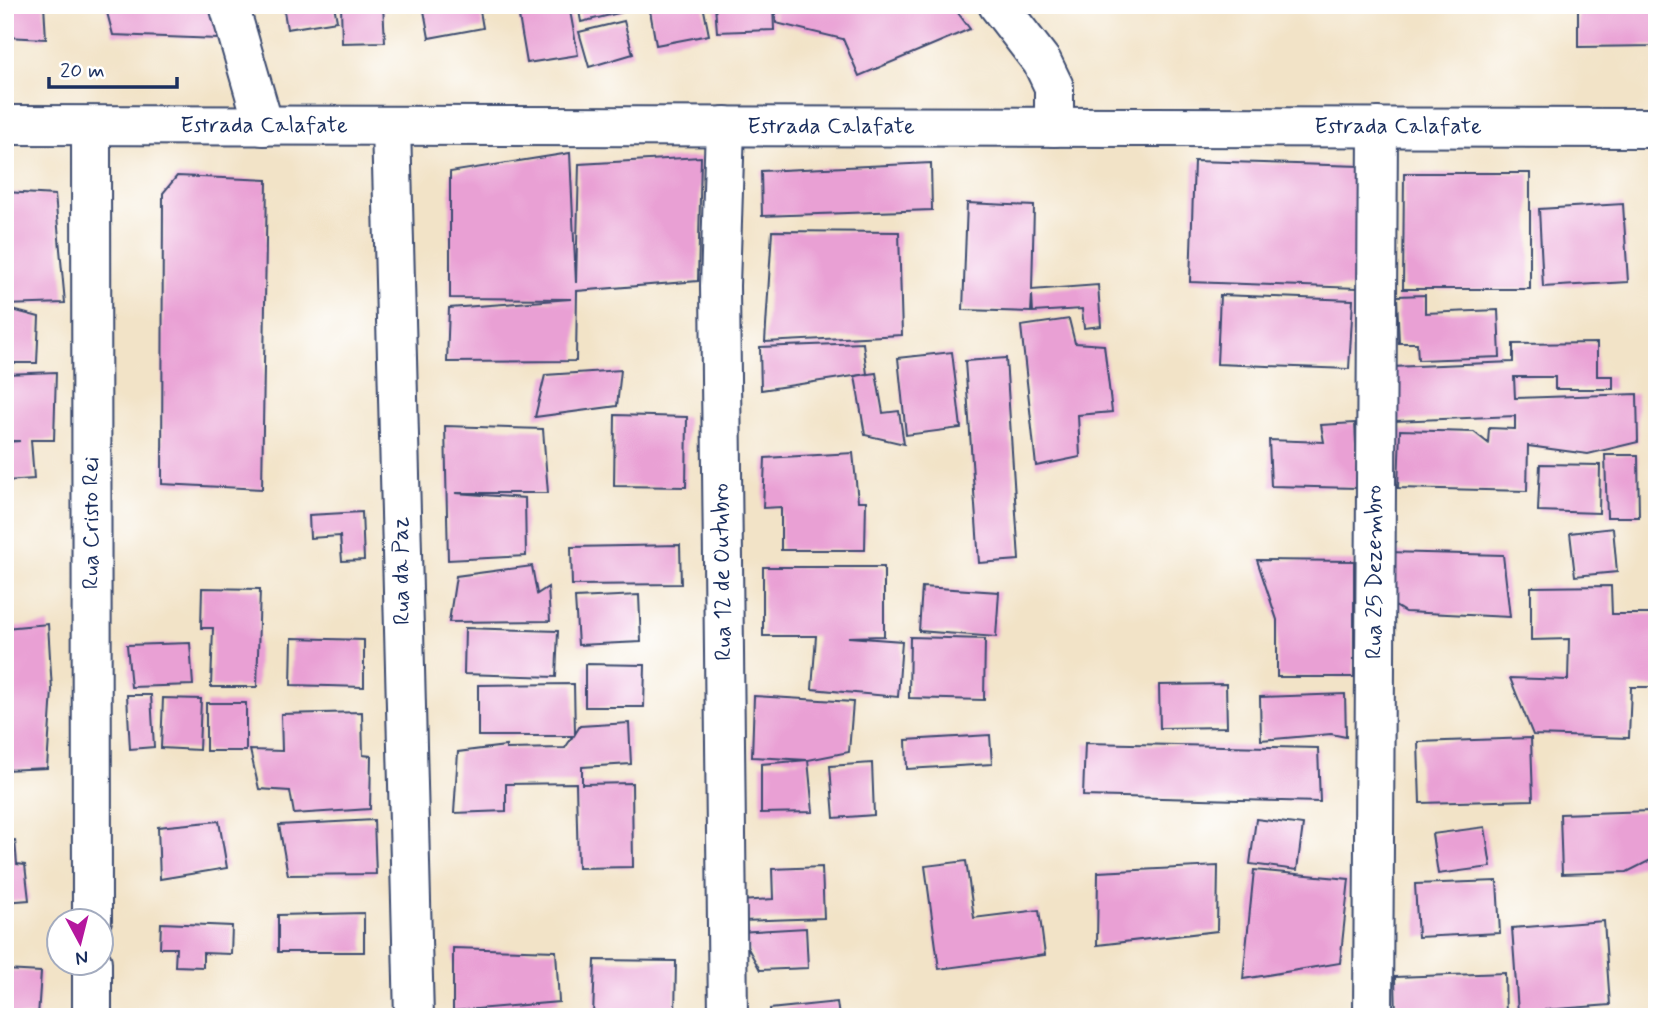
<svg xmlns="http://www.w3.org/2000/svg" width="1662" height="1022" font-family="Mynerve,sans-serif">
<rect width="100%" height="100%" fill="#fff"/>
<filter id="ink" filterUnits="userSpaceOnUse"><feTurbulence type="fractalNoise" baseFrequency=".0143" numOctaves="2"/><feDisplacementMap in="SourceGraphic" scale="14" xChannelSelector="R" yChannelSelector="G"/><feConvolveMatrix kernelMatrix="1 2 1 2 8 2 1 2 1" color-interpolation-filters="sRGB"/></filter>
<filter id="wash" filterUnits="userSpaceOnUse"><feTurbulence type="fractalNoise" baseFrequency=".00686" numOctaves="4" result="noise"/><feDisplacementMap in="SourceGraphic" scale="28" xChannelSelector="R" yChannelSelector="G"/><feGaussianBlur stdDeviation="1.57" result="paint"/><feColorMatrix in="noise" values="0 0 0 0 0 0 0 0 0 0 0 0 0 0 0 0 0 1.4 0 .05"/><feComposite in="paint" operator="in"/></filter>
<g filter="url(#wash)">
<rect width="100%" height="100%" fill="#f2e3c7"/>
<g id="blocks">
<g fill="#e9a0d4">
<path d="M 5,5 L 44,5 L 46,39 L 6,37 Z"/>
<path d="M 105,5 L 212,5 L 218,39 L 113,35 Z"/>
<path d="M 283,5 L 334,5 L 337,21 L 287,29 Z"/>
<path d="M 341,5 L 383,5 L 385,42 L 342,43 Z"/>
<path d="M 423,5 L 479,5 L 483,28 L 429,38 Z"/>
<path d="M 517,5 L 569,5 L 578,55 L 527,63 Z"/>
<path d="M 578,5 L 622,5 L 623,12 L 581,22 Z"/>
<path d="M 649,5 L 703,5 L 709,35 L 656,45 Z"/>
<path d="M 715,5 L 773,5 L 774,30 L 717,32 Z"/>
<path d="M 774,5 L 952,5 L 970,29 L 859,76 L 843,39 L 776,23 Z"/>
<path d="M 1578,5 L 1657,5 L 1657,46 L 1578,47 Z"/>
<path d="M 624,21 L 633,54 L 589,67 L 579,32 Z"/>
<path d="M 570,153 L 576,283 L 579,164 L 701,157 L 698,281 L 577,291 L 576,361 L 447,362 L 449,308 L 571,299 L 450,298 L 450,172 Z"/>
<path d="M 1194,161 L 1361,166 L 1358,288 L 1190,282 Z"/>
<path d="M 931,163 L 932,210 L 762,216 L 761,171 Z"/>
<path d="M 1404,173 L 1530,173 L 1530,289 L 1403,289 Z"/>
<path d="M 177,176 L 267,180 L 262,489 L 162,484 L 163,193 Z"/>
<path d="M 5,192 L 55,195 L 65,303 L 5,305 Z"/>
<path d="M 967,203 L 1034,206 L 1032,290 L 1098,285 L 1101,326 L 1084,328 L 1082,309 L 1033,312 L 1032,295 L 1031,312 L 963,310 Z"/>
<path d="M 1623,204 L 1628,282 L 1543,287 L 1539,209 Z"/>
<path d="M 772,231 L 899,232 L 902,335 L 765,342 Z"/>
<path d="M 1220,295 L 1353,300 L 1349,369 L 1217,364 Z"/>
<path d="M 1425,295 L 1425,313 L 1498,310 L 1500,357 L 1418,360 L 1417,343 L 1399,343 L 1397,296 Z"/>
<path d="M 5,308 L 39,317 L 37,363 L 5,363 Z"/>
<path d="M 1069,319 L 1075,343 L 1104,345 L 1112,412 L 1078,415 L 1080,457 L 1036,466 L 1021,326 Z"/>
<path d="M 863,343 L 867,374 L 761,390 L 760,347 Z"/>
<path d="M 1597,343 L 1597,376 L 1613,376 L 1613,389 L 1555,389 L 1555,377 L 1514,377 L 1515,398 L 1637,394 L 1638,442 L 1588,454 L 1528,446 L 1527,491 L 1398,488 L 1400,430 L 1474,432 L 1488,443 L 1489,428 L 1515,429 L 1515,416 L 1394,421 L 1392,367 L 1513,362 L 1513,344 Z"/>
<path d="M 952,352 L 961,428 L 906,435 L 898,358 Z"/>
<path d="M 1006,358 L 1019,560 L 979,563 L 965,361 Z"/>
<path d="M 621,370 L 617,406 L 535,417 L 545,375 Z"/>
<path d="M 56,372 L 54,440 L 31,440 L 34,479 L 5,481 L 5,442 L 20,441 L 5,441 L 5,374 Z"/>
<path d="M 876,373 L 883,413 L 899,411 L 904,444 L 865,435 L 855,376 Z"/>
<path d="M 615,415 L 687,417 L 686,487 L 614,486 Z"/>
<path d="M 1355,423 L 1358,488 L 1271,486 L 1269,440 L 1324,442 L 1321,425 Z"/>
<path d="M 445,426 L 543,429 L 548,493 L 455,493 L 525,498 L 526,556 L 448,560 Z"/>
<path d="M 853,453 L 858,501 L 866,501 L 865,550 L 781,550 L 781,507 L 763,508 L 765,458 Z"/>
<path d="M 1605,455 L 1638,455 L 1639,517 L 1607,517 Z"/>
<path d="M 1540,464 L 1600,465 L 1599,513 L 1538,511 Z"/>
<path d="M 362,512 L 364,560 L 342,561 L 340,536 L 310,538 L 309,515 Z"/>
<path d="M 1613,528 L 1617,572 L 1575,576 L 1570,533 Z"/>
<path d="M 680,545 L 681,584 L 572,585 L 571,547 Z"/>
<path d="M 1387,552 L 1503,555 L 1510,617 L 1405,612 L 1387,601 Z"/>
<path d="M 1257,560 L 1354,561 L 1354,677 L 1277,677 L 1277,620 Z"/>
<path d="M 532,566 L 537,594 L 548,587 L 550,621 L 449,622 L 456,576 Z"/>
<path d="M 763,567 L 884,567 L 884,636 L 848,637 L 902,641 L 898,697 L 812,689 L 816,636 L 763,636 Z"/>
<path d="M 1611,586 L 1612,614 L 1657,614 L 1657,687 L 1631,687 L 1629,738 L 1533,735 L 1510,678 L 1568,680 L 1569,639 L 1531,640 L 1531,587 Z"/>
<path d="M 922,587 L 999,592 L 996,637 L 919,631 Z"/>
<path d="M 202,588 L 260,589 L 257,687 L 211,687 L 213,628 L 201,628 Z"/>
<path d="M 639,595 L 641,642 L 578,645 L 575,598 Z"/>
<path d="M 48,624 L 52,690 L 47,768 L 5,770 L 5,628 Z"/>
<path d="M 465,628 L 558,631 L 556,677 L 464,674 Z"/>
<path d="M 910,637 L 985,639 L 984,700 L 909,698 Z"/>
<path d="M 292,638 L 364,640 L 364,687 L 291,685 Z"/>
<path d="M 190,643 L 193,685 L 131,687 L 127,645 Z"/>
<path d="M 585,664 L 645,665 L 644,707 L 585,707 Z"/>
<path d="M 574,684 L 575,734 L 580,726 L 629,723 L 631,764 L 582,767 L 582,784 L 632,783 L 633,867 L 578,868 L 576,783 L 506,784 L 506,811 L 454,813 L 458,752 L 506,746 L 506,749 L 565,748 L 573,736 L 478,736 L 478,685 Z"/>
<path d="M 1226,684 L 1227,727 L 1160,728 L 1159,685 Z"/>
<path d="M 1345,694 L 1346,737 L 1331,734 L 1261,740 L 1260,697 Z"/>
<path d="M 127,695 L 151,695 L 154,747 L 130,749 Z"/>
<path d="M 754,696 L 853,702 L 849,752 L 808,760 L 813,812 L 761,813 L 761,764 L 808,760 L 752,757 Z"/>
<path d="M 163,698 L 201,699 L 199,750 L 161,748 Z"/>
<rect x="206" y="703" width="40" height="48"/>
<path d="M 362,712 L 363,755 L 371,756 L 370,809 L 294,814 L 290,791 L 259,789 L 250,750 L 282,751 L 281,714 Z"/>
<path d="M 990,735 L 992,764 L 907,769 L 906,740 Z"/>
<path d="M 1531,738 L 1533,800 L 1420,803 L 1418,742 Z"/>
<path d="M 1085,743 L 1318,748 L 1320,802 L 1083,796 Z"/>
<path d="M 872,763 L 874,815 L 834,818 L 830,766 Z"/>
<path d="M 1650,811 L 1651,860 L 1627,872 L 1562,874 L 1560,814 Z"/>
<path d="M 1256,819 L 1303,825 L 1297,870 L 1250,864 Z"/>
<path d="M 374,820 L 376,874 L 288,875 L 279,825 Z"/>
<path d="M 219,821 L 227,868 L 160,879 L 158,827 Z"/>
<path d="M 1485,827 L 1491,867 L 1438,874 L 1432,834 Z"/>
<path d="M 15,840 L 17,864 L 25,865 L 29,900 L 5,902 L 5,841 Z"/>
<path d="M 966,861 L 974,918 L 1039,910 L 1045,955 L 939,969 L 925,866 Z"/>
<path d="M 1218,866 L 1217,931 L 1097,945 L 1098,872 Z"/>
<path d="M 822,867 L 824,918 L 741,921 L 740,901 L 773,899 L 772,869 Z"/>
<path d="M 1254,870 L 1349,879 L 1340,963 L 1243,979 Z"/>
<path d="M 1497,881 L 1500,933 L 1418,937 L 1415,884 Z"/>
<path d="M 364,913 L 364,952 L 278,952 L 278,915 Z"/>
<path d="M 1604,921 L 1610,1005 L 1518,1012 L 1512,928 Z"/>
<path d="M 161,923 L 232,926 L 231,954 L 203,953 L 203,967 L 175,966 L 176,948 L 160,948 Z"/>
<path d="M 806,928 L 808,968 L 760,970 L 739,932 Z"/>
<path d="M 453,948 L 556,951 L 559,1002 L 453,1011 Z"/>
<path d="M 595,960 L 676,961 L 675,1017 L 593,1017 Z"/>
<path d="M 5,970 L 41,972 L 38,1017 L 5,1015 Z"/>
<path d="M 1505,973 L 1506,1017 L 1396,1017 L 1395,977 Z"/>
<path d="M 837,1002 L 839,1017 L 771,1017 L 770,1009 Z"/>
<path d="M 1328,1012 L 1329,1017 L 1281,1017 L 1281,1015 Z"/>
<path d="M 994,1013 L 994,1017 L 946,1017 L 946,1015 Z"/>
</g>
</g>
</g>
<g filter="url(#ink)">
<use href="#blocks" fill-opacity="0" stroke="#3b4a6e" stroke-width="2"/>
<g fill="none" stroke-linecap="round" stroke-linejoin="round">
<defs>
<g id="minor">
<path d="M 229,5 L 264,126"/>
<path d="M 998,5 L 1042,62 L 1054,87 L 1054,127"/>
<path d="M 5,125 L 1657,128"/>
<path d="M 91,126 L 92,920"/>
<path d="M 391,126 L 414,1017"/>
<path d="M 725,126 L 720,286 L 728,1017"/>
<path d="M 92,962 L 92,1017"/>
<path d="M 1373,1017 L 1378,127"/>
</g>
</defs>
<use href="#minor" stroke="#3b4a6e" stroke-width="42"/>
<use href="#minor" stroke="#fff" stroke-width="38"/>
</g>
</g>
<g text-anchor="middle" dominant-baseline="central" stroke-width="5" stroke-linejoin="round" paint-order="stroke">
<g font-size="23" fill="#1b2f5e" stroke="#fff">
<text x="264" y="126">Estrada Calafate</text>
<text x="831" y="127">Estrada Calafate</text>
<text x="1398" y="127">Estrada Calafate</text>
<text transform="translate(92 523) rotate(-90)">Rua Cristo Rei</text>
<text transform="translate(402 571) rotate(-91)">Rua da Paz</text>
<text transform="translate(723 572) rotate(-91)">Rua 12 de Outubro</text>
<text transform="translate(1375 572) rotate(-90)">Rua 25 Dezembro</text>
</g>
</g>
<rect width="1662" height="1022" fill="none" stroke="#fff" stroke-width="28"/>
<g transform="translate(80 942) rotate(173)"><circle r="33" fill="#ffffff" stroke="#a4acbf" stroke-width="2"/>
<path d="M0-5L12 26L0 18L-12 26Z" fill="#b5179e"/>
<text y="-10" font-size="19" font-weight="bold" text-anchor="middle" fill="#1b2f5e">N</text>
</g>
<path d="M49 77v10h128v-10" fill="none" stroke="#1b2f5e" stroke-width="3.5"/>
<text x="60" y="77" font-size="21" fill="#1b2f5e" stroke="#ffffff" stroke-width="5" paint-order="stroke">20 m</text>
</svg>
